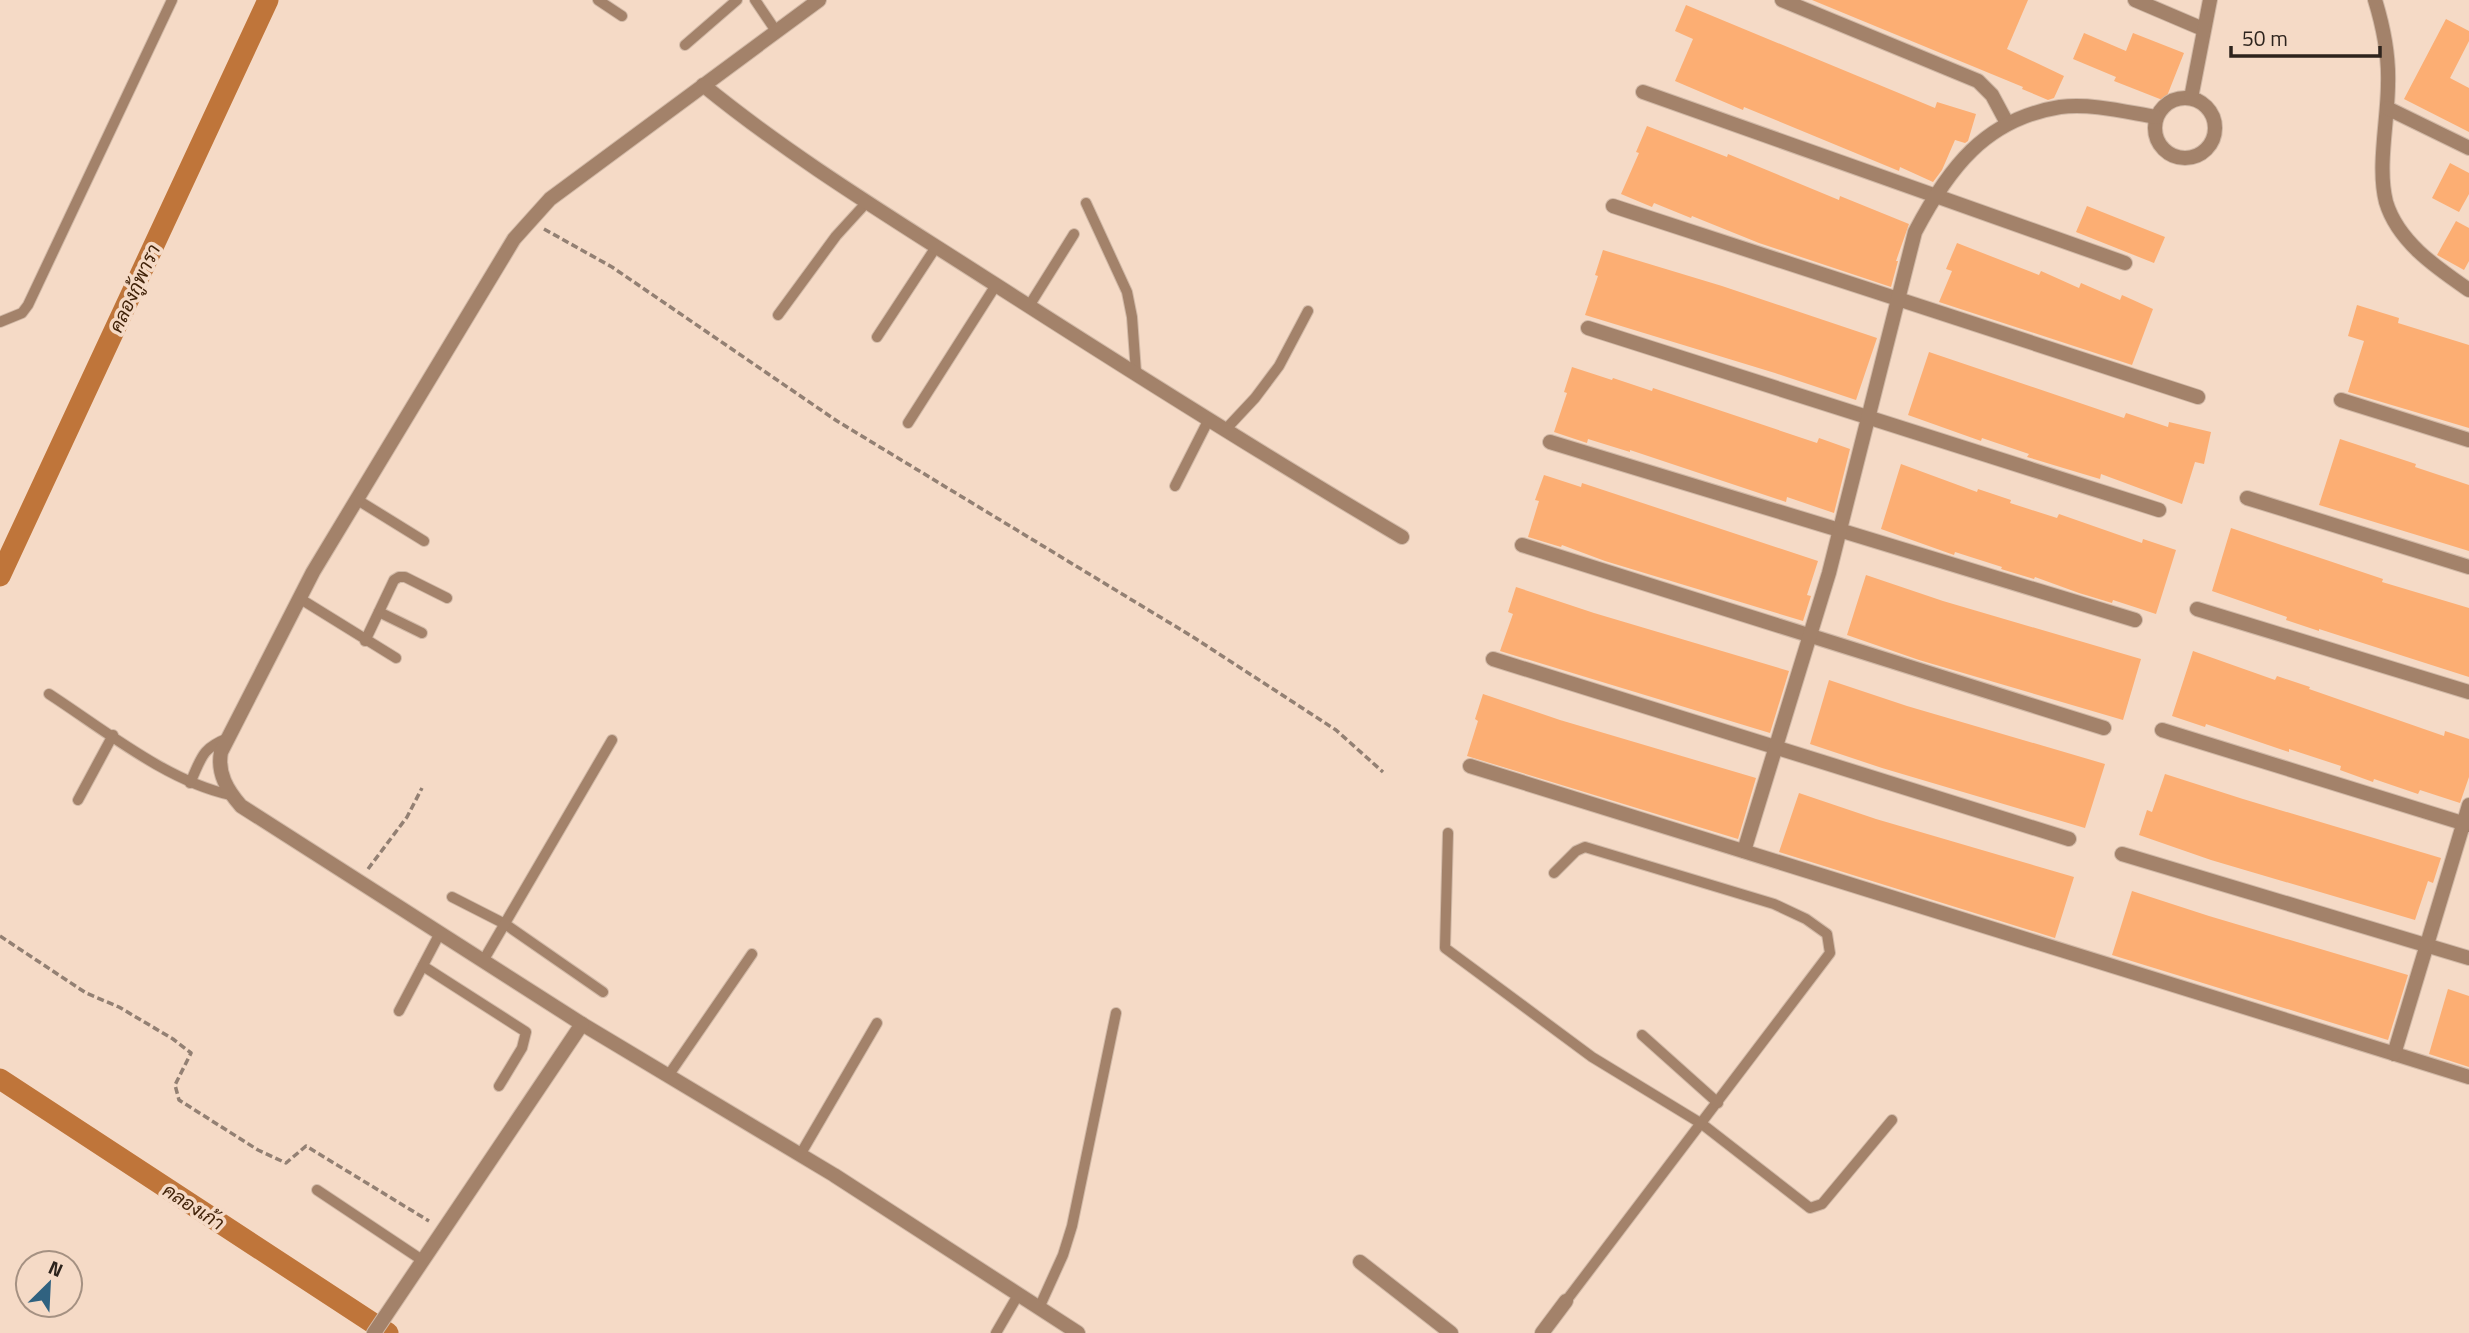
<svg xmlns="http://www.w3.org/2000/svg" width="2469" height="1333" font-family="'Titillium Web',Sarabun,sans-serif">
<rect width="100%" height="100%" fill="#f5dac6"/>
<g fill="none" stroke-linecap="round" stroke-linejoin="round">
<g stroke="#bf753a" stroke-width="21">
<path d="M 0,576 L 268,0"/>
<path d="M 0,1079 L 388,1333"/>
</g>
</g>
<g fill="#fcae73">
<path d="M 1812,0 L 2028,0 L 2007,49 L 2064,76 L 2054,98 L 2048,100 L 2022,89 L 2023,87 Z"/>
<path d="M 1686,5 L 1935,108 L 1937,102 L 1976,114 L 1968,141 L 1965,143 L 1955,140 L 1942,170 L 1933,182 L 1900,167 L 1899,171 L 1744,107 L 1743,110 L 1675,81 L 1693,39 L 1675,31 Z"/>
<path d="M 2446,19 L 2469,31 L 2469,41 L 2450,78 L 2469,88 L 2469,132 L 2404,99 Z"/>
<path d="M 2084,33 L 2126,51 L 2133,33 L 2184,53 L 2165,101 L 2114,81 L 2116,77 L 2073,59 Z"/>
<path d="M 1647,126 L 1727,157 L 1728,154 L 1839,200 L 1840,196 L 1909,224 L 1896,261 L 1898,261 L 1891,287 L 1759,243 L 1692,216 L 1691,218 L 1654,203 L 1652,207 L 1621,194 L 1639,153 L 1636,152 Z"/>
<path d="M 2450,163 L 2469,173 L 2469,194 L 2459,212 L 2432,198 Z"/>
<path d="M 2087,206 L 2165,237 L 2154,263 L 2076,232 Z"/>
<path d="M 2456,221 L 2469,228 L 2469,261 L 2464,270 L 2437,255 Z"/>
<path d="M 1957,243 L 2039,275 L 2041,271 L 2079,288 L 2081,283 L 2120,300 L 2122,295 L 2153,309 L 2132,365 L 1939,302 L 1952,271 L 1946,269 Z"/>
<path d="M 1603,250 L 1722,286 L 1877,338 L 1856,400 L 1775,373 L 1585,315 L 1598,276 L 1595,275 Z"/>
<path d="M 2357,305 L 2399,318 L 2398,323 L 2469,345 L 2469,428 L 2348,392 L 2364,341 L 2348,336 Z"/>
<path d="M 1929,352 L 2124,418 L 2126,413 L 2168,427 L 2169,422 L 2211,432 L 2204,464 L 2195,462 L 2182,504 L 2101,474 L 2100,479 L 2060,467 L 2027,457 L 2029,454 L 1982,438 L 1981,441 L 1908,415 Z"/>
<path d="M 1572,367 L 1612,380 L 1613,378 L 1652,391 L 1653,388 L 1817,443 L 1819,438 L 1850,449 L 1834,513 L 1787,497 L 1786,502 L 1630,450 L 1630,452 L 1588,439 L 1587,443 L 1554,432 L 1567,393 L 1564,392 Z"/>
<path d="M 2340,439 L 2416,464 L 2415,467 L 2469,485 L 2469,551 L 2319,505 Z"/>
<path d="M 1901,464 L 1977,492 L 1978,489 L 2011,500 L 2010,503 L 2057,518 L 2059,514 L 2142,543 L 2143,539 L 2176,550 L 2156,614 L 2113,600 L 2112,603 L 2079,593 L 2035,577 L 2034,579 L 2001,569 L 2002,567 L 1955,552 L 1954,555 L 1881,529 Z"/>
<path d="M 1544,475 L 1581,487 L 1582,483 L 1818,561 L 1807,595 L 1811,596 L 1803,621 L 1605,561 L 1562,545 L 1561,547 L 1528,537 L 1539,501 L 1535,500 Z"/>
<path d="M 2231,528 L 2383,579 L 2382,582 L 2469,608 L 2469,677 L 2319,629 L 2319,631 L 2286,620 L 2287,617 L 2212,591 Z"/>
<path d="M 1866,575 L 1943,601 L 2141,659 L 2123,720 L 1919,660 L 1847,635 Z"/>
<path d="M 1516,587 L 1594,613 L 1789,671 L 1770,733 L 1500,651 L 1513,614 L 1508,612 Z"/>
<path d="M 2193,651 L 2275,680 L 2277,676 L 2310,687 L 2309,689 L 2444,736 L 2445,731 L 2469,739 L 2469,777 L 2460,803 L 2420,790 L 2418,794 L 2374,779 L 2373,782 L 2340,770 L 2341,766 L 2289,749 L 2289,752 L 2206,724 L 2205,727 L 2172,716 Z"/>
<path d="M 1829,680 L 1907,706 L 2105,764 L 2085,828 L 1882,768 L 1810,744 Z"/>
<path d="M 1483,694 L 1560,720 L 1756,778 L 1738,839 L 1467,756 L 1478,721 L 1475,719 Z"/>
<path d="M 2165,774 L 2243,799 L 2441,858 L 2433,883 L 2428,881 L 2415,920 L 2211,860 L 2139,835 L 2147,810 L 2152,812 Z"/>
<path d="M 1799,793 L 1876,819 L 2074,877 L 2055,938 L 1779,852 Z"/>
<path d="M 2132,891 L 2209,916 L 2408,975 L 2388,1040 L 2112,955 Z"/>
<path d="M 2448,989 L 2469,996 L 2469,1067 L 2429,1054 Z"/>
</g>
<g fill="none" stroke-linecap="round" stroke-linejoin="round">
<defs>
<g id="service">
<path d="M 598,0 L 622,16"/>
<path d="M 755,0 L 776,31"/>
<path d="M 685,45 L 737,0"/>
<path d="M 1086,203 L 1127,292 L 1132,317 L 1136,372"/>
<path d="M 1029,306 L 1074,234"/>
<path d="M 778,315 L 836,236 L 867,202"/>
<path d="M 0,322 L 22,313 L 28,305 L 172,0"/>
<path d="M 877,337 L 936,247"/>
<path d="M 908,423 L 996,285"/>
<path d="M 1226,429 L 1255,398 L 1279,366 L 1308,311"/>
<path d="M 1175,486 L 1209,419"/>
<path d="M 356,499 L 424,541"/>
<path d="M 299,598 L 396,658"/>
<path d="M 379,612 L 422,633"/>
<path d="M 365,641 L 394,580 L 399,577 L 405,577 L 447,598"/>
<path d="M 49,694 C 103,729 168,782 231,795"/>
<path d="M 190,783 C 202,757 201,749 228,738"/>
<path d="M 78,800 L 113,735"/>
<path d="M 1448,833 L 1445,948 L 1592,1057 L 1702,1124 L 1810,1208 L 1822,1204 L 1892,1120"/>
<path d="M 1554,873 L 1576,851 L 1585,847 L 1774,904 L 1806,919 L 1827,934 L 1830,953 L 1566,1301"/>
<path d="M 452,897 L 505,924 L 603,992"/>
<path d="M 483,961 L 612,740"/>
<path d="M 423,966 L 526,1032 L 522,1048 L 499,1086"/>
<path d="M 399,1011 L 440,933"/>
<path d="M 1642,1035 L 1718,1103"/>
<path d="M 668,1076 L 752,954"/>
<path d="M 800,1155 L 877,1023"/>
<path d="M 317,1190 L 422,1260"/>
<path d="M 1039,1308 L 1063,1255 L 1072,1226 L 1116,1013"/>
<path d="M 996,1333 L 1018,1295"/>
</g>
<g id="minor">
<path d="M 1782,0 L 1978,81 L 1992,95 L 2007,123"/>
<path d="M 2135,0 L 2203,29"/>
<path d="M 2375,0 C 2383,26 2389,57 2388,84 C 2388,120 2377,167 2386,202 C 2398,242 2437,268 2469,290"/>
<path d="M 703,85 C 795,160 897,221 996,285 C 1130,371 1265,456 1402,537"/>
<path d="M 1643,92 L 2125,263"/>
<circle cx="2185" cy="128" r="30"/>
<path d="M 2191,98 L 2210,0"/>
<path d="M 2387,108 L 2469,148"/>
<path d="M 1613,206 L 2198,397"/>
<path d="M 1588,328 L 2159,510"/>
<path d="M 2341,400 L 2469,440"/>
<path d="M 1550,442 L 2135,620"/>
<path d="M 2247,498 L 2469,567"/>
<path d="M 1522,545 L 2104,728"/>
<path d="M 2197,609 L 2469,692"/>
<path d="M 1493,659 L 2069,839"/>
<path d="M 2162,730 L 2469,825"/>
<path d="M 1470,766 L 2469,1077"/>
<path d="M 1744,851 L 1829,573 L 1915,232 C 1948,169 1985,119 2060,107 C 2091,103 2126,112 2156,117"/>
<path d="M 2122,854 L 2469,958"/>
<path d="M 582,1024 L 834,1175 L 1078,1333"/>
<path d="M 2394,1054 L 2469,805"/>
<path d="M 1360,1262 L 1451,1333"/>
<path d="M 1542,1333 L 1566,1301"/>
</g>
<path id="tertiary" d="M 374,1333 L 582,1024 L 241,806 C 227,790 217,773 221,752 L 313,572 L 514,239 L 550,199 L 819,0"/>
</defs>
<use href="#service" stroke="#d1b9a7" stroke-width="12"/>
<use href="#minor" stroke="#d1b9a7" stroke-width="16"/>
<use href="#tertiary" stroke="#d1b9a7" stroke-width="16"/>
<g stroke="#938073" stroke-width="3.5" stroke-dasharray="7 3.5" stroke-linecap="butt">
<path d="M 544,229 L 612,267 L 837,421 L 1193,637 L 1336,730 L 1383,772"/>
<path d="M 368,869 L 407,817 L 422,788"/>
<path d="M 0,936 L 86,993 L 119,1007 L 173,1039 L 191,1053 L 175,1085 L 179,1100 L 258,1150 L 286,1163 L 306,1146 L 429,1221"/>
</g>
<use href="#service" stroke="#a3826a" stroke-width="10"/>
<use href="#minor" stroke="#a3826a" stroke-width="14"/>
<use href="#tertiary" stroke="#a3826a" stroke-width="14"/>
</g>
<g text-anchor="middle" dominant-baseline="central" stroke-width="7" stroke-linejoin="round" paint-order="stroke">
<g font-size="19" font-style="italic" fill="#412208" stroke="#f5dac6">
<text transform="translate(134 288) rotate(-65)">คลองกู้พารา</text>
<text transform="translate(194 1206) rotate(33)">คลองเก้า</text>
</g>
</g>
<g transform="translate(49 1284) rotate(24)"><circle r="33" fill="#f5dac6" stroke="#a59182" stroke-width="2"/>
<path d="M0-5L12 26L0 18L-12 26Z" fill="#306280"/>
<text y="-10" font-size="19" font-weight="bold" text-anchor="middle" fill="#2d231c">N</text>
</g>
<path d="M2231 46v10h149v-10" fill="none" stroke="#2d231c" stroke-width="3.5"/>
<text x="2242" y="46" font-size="21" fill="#2d231c" stroke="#f5dac6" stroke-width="5" paint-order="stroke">50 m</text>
</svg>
